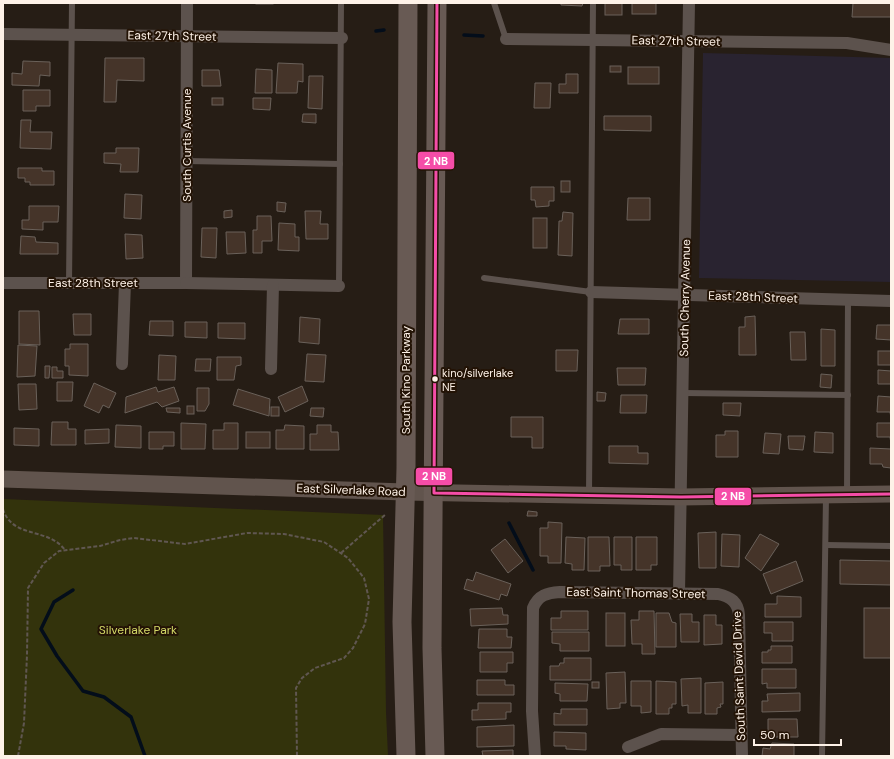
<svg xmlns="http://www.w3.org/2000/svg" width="894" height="759" font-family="'DM Sans',sans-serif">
<rect width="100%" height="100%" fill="#261d15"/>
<path fill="#292330" d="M 703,53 L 891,58 L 891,282 L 699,278 Z"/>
<path fill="#33330c" d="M 3,499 L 383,515 L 386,712 L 388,756 L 3,756 Z"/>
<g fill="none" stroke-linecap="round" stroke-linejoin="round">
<g stroke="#030d1a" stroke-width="3.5">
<path d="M 376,31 L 384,30"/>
<path d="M 464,35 L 483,36"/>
<path d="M 509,523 L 533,570"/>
<path d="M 73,590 L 54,602 L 41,629 L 57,656 L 83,691 L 104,697 L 131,717 L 145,756"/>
</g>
</g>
<g fill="#453429" stroke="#6a615a">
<rect x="256" y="3" width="17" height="1"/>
<path d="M 561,3 L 583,3 L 582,6 L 561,5 Z"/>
<rect x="605" y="3" width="17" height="12"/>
<rect x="632" y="3" width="24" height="11"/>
<path d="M 853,3 L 891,3 L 891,17 L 852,17 Z"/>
<path d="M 105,58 L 144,58 L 144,81 L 117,80 L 116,102 L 104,102 Z"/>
<path d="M 23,61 L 50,62 L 50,76 L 40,75 L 39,86 L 12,85 L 12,73 L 22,74 Z"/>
<path d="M 278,63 L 303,64 L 303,82 L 298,81 L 297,93 L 276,93 Z"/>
<rect x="610" y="66" width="11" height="6"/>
<rect x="628" y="67" width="31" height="17"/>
<path d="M 256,69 L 272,70 L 272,93 L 255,93 Z"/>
<path d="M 202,70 L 219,70 L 221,86 L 202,86 Z"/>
<path d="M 566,74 L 578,74 L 578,93 L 559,93 L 559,84 L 566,84 Z"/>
<path d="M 309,76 L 323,76 L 322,109 L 308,108 Z"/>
<path d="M 535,83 L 551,83 L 550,108 L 534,108 Z"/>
<path d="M 23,90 L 50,90 L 50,106 L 36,106 L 36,111 L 23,111 Z"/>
<rect x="212" y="98" width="11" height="7"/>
<path d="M 253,98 L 271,98 L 270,110 L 253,109 Z"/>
<path d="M 303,114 L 316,114 L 316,123 L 302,122 Z"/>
<path d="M 604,116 L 651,116 L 651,131 L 604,130 Z"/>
<path d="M 21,120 L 31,120 L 30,132 L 52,132 L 51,149 L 20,148 Z"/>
<path d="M 116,148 L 139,148 L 138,172 L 120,172 L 121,164 L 104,163 L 104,153 L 116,153 Z"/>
<path d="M 18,168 L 42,168 L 42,171 L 54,171 L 54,185 L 30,185 L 30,182 L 25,182 L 25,178 L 18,178 Z"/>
<rect x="561" y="181" width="9" height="11"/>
<path d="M 531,187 L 554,187 L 554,201 L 549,201 L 549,206 L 536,207 L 535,200 L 531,200 Z"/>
<path d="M 125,194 L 142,195 L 141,219 L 124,218 Z"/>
<path d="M 628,198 L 650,198 L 650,220 L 627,220 Z"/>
<path d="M 277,202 L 286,203 L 285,212 L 277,211 Z"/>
<path d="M 29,206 L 59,206 L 58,222 L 43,222 L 43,230 L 22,229 L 22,220 L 29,220 Z"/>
<path d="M 232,210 L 232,217 L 224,218 L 224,211 Z"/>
<path d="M 305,211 L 321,211 L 320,224 L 328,224 L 328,239 L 306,239 Z"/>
<path d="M 563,212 L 573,213 L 572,256 L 558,255 L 559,221 L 562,221 Z"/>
<path d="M 257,216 L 271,216 L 272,241 L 262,241 L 262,253 L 253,253 L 253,230 L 257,230 Z"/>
<rect x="533" y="218" width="14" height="30"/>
<path d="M 279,223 L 295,224 L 295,237 L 299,237 L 299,251 L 278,250 Z"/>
<path d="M 202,228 L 217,228 L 216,258 L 201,257 Z"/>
<path d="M 226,232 L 245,232 L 246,253 L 227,254 Z"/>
<path d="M 125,234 L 142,235 L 143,258 L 126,259 Z"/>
<path d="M 21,236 L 35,237 L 36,242 L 58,243 L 58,254 L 20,254 Z"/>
<path d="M 19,311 L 39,311 L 40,345 L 19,344 Z"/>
<path d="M 73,314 L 91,314 L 91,335 L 74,335 Z"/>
<path d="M 755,316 L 756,355 L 739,355 L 739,327 L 745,327 L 745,317 Z"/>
<path d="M 300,317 L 320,319 L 319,344 L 299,342 Z"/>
<path d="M 620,319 L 649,319 L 649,334 L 618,334 Z"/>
<path d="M 150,321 L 173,321 L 173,336 L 149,335 Z"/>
<path d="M 185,322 L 207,322 L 207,338 L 185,337 Z"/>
<path d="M 218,323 L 245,323 L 245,339 L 218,338 Z"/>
<path d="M 877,325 L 891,325 L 891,340 L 876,339 Z"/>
<path d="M 821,329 L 835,330 L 835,366 L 821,366 Z"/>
<path d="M 790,332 L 805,332 L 806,360 L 791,360 Z"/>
<path d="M 70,344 L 88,344 L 88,376 L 69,375 L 69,366 L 65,366 L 65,349 L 70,349 Z"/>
<path d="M 18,345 L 37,346 L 35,376 L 17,377 Z"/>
<path d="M 556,350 L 578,350 L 577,371 L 556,371 Z"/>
<rect x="878" y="351" width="13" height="14"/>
<path d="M 307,354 L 326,355 L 324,382 L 305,381 Z"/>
<path d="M 159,355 L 176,356 L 175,380 L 158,380 Z"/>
<path d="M 217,357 L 241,357 L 241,365 L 236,366 L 234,380 L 217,380 Z"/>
<path d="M 196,359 L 211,359 L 210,371 L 195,371 Z"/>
<path d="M 45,366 L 50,366 L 49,378 L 45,378 Z"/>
<path d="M 52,367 L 57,367 L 57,371 L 63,371 L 63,378 L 52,378 Z"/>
<path d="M 617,368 L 646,368 L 645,385 L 618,385 Z"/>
<path d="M 878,370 L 891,371 L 891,390 L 891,384 L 878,384 Z"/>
<path d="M 821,374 L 832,375 L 831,388 L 820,387 Z"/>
<path d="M 451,377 L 455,377 L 455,387 L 450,387 Z"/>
<path d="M 57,382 L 73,382 L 72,401 L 57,401 Z"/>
<path d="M 94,383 L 116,393 L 109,408 L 103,405 L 99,413 L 84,406 Z"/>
<path d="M 18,384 L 36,384 L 37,409 L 19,410 Z"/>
<path d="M 302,386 L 308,401 L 285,412 L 278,397 Z"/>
<path d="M 156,387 L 158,392 L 174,387 L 179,401 L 162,407 L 157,402 L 125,413 L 126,397 Z"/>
<path d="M 197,388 L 209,388 L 209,404 L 205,411 L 197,411 Z"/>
<path d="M 238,389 L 270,399 L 269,416 L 233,405 Z"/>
<path d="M 597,392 L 606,393 L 605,401 L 597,401 Z"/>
<path d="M 621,395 L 647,395 L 646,413 L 620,413 Z"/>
<path d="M 878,396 L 891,397 L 891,418 L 890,412 L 877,412 Z"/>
<path d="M 723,403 L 741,403 L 740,416 L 723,415 Z"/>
<rect x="187" y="406" width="7" height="8"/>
<rect x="271" y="407" width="8" height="9"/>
<path d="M 166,408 L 180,408 L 180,413 L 167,412 Z"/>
<path d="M 311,408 L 324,408 L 323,417 L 310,416 Z"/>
<path d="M 511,417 L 543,417 L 543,448 L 532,448 L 532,437 L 511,437 Z"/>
<path d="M 52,422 L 68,422 L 68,429 L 76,429 L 76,445 L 51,445 Z"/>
<path d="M 181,423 L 206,424 L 205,449 L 181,449 Z"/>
<path d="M 224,423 L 238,423 L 238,449 L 213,449 L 213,430 L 224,430 Z"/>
<path d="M 877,423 L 891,423 L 891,444 L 890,437 L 877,437 Z"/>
<path d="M 116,425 L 141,426 L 141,448 L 115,447 Z"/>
<path d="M 285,425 L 304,426 L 304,449 L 276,449 L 276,430 L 284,430 Z"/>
<path d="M 317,425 L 331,425 L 331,432 L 338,432 L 339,450 L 310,450 L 310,434 L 317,434 Z"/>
<path d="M 14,428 L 39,429 L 39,446 L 14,445 Z"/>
<path d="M 109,429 L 109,443 L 85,444 L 85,430 Z"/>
<path d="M 725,431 L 738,431 L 738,457 L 716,457 L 716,435 L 725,435 Z"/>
<path d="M 149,432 L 174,432 L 174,446 L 163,446 L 163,449 L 149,449 Z"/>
<rect x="246" y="432" width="24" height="16"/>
<path d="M 815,432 L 833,433 L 833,453 L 814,452 Z"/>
<path d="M 765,433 L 781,434 L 779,454 L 763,453 Z"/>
<path d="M 788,436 L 805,436 L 803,450 L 789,449 Z"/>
<path d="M 609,446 L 638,446 L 638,453 L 648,453 L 648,464 L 609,463 Z"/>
<path d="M 870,448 L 891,449 L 891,468 L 883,467 L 882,464 L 870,464 Z"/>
<path d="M 528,511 L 537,512 L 537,516 L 527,516 Z"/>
<path d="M 548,522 L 562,523 L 561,563 L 548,563 L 548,556 L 540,556 L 540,528 L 548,528 Z"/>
<path d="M 716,532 L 716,568 L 699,568 L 698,533 Z"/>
<path d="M 722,534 L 740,535 L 739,567 L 721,566 Z"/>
<path d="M 760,534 L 779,544 L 761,571 L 745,558 Z"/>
<path d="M 566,537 L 585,538 L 584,570 L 572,570 L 572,564 L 565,563 Z"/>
<path d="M 588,537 L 609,537 L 610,566 L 600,566 L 600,571 L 588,571 Z"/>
<path d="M 614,537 L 632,537 L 632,570 L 621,570 L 621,565 L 614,565 Z"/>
<path d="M 636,537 L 657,537 L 657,565 L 651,565 L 651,570 L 636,570 Z"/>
<path d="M 505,539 L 523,561 L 508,573 L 491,550 Z"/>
<path d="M 840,560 L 891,561 L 891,585 L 840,584 Z"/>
<path d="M 796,561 L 803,581 L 771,594 L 763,574 Z"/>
<path d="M 476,572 L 511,584 L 507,596 L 501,594 L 499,600 L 464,589 L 467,579 L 473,581 Z"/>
<path d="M 777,596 L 801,597 L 801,617 L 765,617 L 765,604 L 777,604 Z"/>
<path d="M 502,608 L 503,615 L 508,615 L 508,624 L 471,626 L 470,609 Z"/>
<rect x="864" y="608" width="27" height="50"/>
<path d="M 561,611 L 588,611 L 588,630 L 551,630 L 551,618 L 561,618 Z"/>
<path d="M 639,611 L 654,611 L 655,654 L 642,654 L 642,644 L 632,644 L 631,620 L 639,620 Z"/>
<rect x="606" y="613" width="19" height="33"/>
<path d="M 656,613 L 669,613 L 672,622 L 676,623 L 676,647 L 656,647 Z"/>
<path d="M 680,614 L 692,614 L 692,622 L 699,622 L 699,642 L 681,642 Z"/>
<path d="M 704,615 L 716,615 L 716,625 L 722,625 L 722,644 L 704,645 Z"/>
<path d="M 764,622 L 793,622 L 793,641 L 772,641 L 772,633 L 764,633 Z"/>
<path d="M 479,629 L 507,629 L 507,637 L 512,637 L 511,648 L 478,648 Z"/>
<path d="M 552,632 L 589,632 L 589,651 L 560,651 L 560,644 L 552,643 Z"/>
<path d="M 771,646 L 792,646 L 792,663 L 762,663 L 762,652 L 768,652 L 768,650 L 771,650 Z"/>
<path d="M 480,652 L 513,652 L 513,663 L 507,663 L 507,672 L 480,672 Z"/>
<path d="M 564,658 L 591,658 L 591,680 L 550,680 L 550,666 L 559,666 L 560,663 L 564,663 Z"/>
<path d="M 762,669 L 796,669 L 796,688 L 767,688 L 767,683 L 762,684 Z"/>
<path d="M 625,672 L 626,703 L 620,703 L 620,708 L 607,709 L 606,673 Z"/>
<path d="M 701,678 L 701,713 L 688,713 L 688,705 L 682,706 L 681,679 Z"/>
<path d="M 477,680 L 505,680 L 505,685 L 514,685 L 514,695 L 477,695 Z"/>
<path d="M 631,681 L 651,681 L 651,712 L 641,713 L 641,706 L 631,706 Z"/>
<path d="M 656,681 L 676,682 L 676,704 L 672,704 L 672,708 L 669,708 L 669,714 L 656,714 Z"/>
<rect x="592" y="682" width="7" height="6"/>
<path d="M 723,682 L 723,704 L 720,704 L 721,707 L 717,708 L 717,714 L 705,714 L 705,683 Z"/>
<path d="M 555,683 L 588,684 L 587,701 L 560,701 L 560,694 L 555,693 Z"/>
<path d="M 800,693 L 800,711 L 762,712 L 762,701 L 768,701 L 767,694 Z"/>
<path d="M 478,703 L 511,703 L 511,712 L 506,712 L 506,719 L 472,720 L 472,710 L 478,710 Z"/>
<path d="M 561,709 L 587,709 L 587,725 L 554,725 L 554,713 L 561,714 Z"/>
<path d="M 768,719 L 797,719 L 798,737 L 768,737 Z"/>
<path d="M 514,725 L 514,746 L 477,747 L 477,727 Z"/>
<path d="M 554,732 L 586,733 L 586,750 L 566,749 L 566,746 L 554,746 Z"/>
<path d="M 772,743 L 794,744 L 794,756 L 762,756 L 763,748 L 770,749 Z"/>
<path d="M 513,750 L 513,756 L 483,756 L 482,751 Z"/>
</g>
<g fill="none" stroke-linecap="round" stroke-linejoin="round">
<g stroke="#605751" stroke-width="2" stroke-dasharray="4 2" stroke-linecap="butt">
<path d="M 3,509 C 12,539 48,527 65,550"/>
<path d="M 341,553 L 386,514"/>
<path d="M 18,756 L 24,723 L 27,655 L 28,588 L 44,563 L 59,551 L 100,546 L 120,540 L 134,538 L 185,544 L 247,533 L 284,534 L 324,542 L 348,558 L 364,578 L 369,599 L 365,624 L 353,648 L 344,658 L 315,668 L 302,678 L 296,688 L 297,756"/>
</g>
<g stroke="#5c524d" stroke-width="6">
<path d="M 494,3 L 506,39"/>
<path d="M 186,161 L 340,164"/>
<path d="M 484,278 L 591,292"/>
<path d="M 69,283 L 72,3"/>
<path d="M 339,286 L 341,3"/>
<path d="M 683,393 L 848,395"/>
<path d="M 589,493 L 593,3"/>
<path d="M 847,494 L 848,300"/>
<path d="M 826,545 L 891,546"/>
<path d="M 822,756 L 826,497"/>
</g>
<g stroke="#5c524d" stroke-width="12">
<path d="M 3,34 L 342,38"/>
<path d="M 506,39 L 847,43 L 891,50"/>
<path d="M 3,283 L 186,283 L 187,3"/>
<path d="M 186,283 L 339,286"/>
<path d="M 591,292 L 891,301"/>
<path d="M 122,364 L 125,283"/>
<path d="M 271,369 L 273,285"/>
<path d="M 679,594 L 689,3"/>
<path d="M 628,747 L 661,734 L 741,735"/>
<path d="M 535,756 L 532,711 L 533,608 C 538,595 547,593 560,592 L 718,594 C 731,597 738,602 739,615 L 742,756"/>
</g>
<path stroke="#61544d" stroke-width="17" d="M 3,479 L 405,492 L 681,497 L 891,494"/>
<g stroke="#685a54" stroke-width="19">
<path d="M 406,756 L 402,622 L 406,468 L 408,3"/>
<path d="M 435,756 L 432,648 L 437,3"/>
</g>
<defs>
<path id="bus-1" d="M 437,3 L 434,493 L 681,497 L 891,494"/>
</defs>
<use href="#bus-1" stroke="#231305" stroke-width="6"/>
<use href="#bus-1" stroke="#f54da8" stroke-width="3"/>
</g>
<circle fill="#fef2e8" stroke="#231305" stroke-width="1.5" cx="435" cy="379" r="3.5"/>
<g text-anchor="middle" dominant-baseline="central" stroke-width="4" stroke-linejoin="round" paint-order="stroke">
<g font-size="11" fill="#fef2e8" stroke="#231305" text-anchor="start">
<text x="442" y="373">kino/silverlake<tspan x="442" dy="14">NE</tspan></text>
</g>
<g font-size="12" fill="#fef2e8" stroke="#231305">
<text transform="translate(172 36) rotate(1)">East 27th Street</text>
<text transform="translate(676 41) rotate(1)">East 27th Street</text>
<text transform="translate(187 145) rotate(-90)">South Curtis Avenue</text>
<text x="93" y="283">East 28th Street</text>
<text transform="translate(753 297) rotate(2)">East 28th Street</text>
<text transform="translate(685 298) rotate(-89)">South Cherry Avenue</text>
<text transform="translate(406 380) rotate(-90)">South Kino Parkway</text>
<text transform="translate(351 490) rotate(2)">East Silverlake Road</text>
<text transform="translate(636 593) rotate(1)">East Saint Thomas Street</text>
<text transform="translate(739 676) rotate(-92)">South Saint David Drive</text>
</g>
<g font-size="12" fill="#d3d867" stroke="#231305">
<text x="138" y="630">Silverlake Park</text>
</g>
</g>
<g stroke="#231305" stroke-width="1.5">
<rect x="417" y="151" width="38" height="19" rx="4" fill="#f54da8"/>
<rect x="415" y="467" width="38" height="19" rx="4" fill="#f54da8"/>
<rect x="714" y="487" width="38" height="19" rx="4" fill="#f54da8"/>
</g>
<g font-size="11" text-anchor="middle" font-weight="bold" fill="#fff">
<text x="436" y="165">2 NB</text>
<text x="434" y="480">2 NB</text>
<text x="733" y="500">2 NB</text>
</g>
<rect width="894" height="759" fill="none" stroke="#fef2e8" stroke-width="8"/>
<path d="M754 739v6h87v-6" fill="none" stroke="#fef2e8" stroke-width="2"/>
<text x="760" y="739" font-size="12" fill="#fef2e8" stroke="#231305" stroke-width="3" paint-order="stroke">50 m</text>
</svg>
